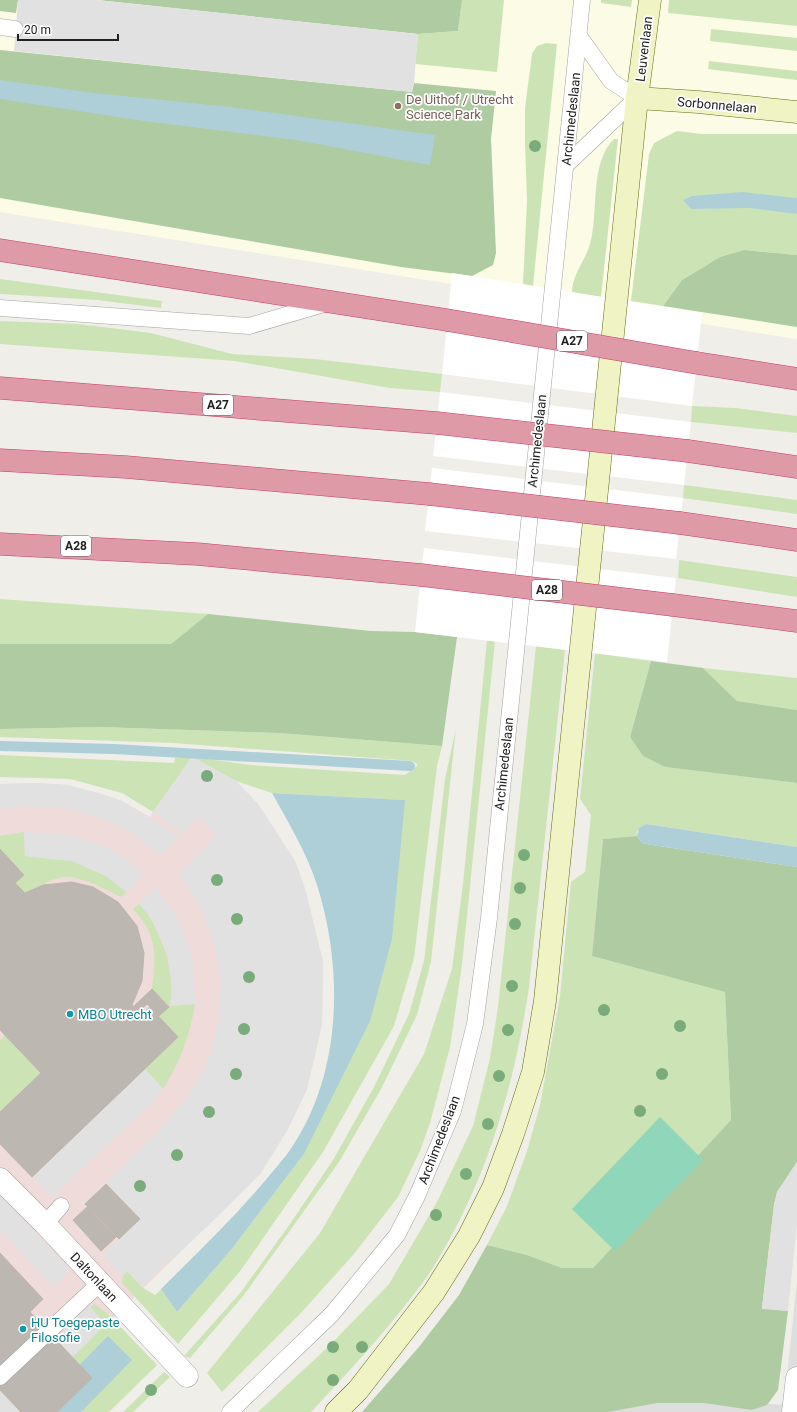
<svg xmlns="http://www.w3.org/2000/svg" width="797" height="1412" font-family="Roboto,sans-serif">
<rect width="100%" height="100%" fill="#f0eee9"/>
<path fill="#dfdede" d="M 797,1281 L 797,1412 L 587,1412 L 617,1401 L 709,1398 L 784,1405 Z"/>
<path fill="#efdbda" d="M 236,781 L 258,804 L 295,861 L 305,889 L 323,962 L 322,1024 L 307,1089 L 288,1129 L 260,1174 L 17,1412 L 0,1412 L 0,784 L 36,783 L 67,785 L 102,794 L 122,801 L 150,817 L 153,812 Z"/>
<path fill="#fcfce6" d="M 0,0 L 797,0 L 797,339 L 0,212 Z"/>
<g fill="#cce4b5">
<path d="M 462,0 L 504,0 L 497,72 L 415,64 L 418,34 L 458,31 Z"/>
<path d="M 601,0 L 632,0 L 631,7 L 601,3 Z"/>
<path d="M 669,0 L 797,0 L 797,26 L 668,13 Z"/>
<path d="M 711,29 L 797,38 L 797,51 L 710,41 Z"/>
<path d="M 546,43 L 557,44 L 533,286 L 523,284 L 527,201 L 525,143 L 525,108 L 532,54 L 537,46 Z"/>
<path d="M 709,61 L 797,71 L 797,80 L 708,69 Z"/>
<path d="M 677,131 L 702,134 L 797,134 L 797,255 L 744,250 L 720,257 L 682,280 L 663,306 L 631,301 L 649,154 L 654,143 Z"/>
<path d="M 614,139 L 618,139 L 601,297 L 572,292 C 572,275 585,261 590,244 C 599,213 589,163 614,139 Z"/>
<path d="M 0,279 L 162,301 L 161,308 L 97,300 L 0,294 Z"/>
<path d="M 0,321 L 78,324 L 151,333 L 232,354 L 315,359 L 442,374 L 440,392 L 390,388 L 235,361 L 0,344 Z"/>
<path d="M 692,406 L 735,408 L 797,416 L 797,433 L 691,422 Z"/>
<path d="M 684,485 L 797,500 L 797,514 L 683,498 Z"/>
<path d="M 679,560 L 797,577 L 797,597 L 678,578 Z"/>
<path d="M 0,599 L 208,614 L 171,644 L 0,644 Z"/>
<path d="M 487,640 L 495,641 L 462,965 L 450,1047 L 430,1123 L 420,1151 L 398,1197 L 354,1254 L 300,1314 L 222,1392 L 207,1373 L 320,1233 L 424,1054 L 452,969 L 463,884 Z"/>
<path d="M 536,646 L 565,650 L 529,987 C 514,1088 486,1184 431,1271 C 424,1282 415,1292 407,1303 C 377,1341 344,1377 311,1412 L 258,1412 L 329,1346 L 389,1284 L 437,1202 L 473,1126 L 490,1058 L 498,1007 Z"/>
<path d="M 595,653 L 651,661 L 630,737 L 643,756 L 665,767 L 797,783 L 797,847 L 646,824 L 637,831 L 637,836 L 603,839 L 592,956 L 725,992 L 731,1120 L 593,1268 L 562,1268 L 527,1255 L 487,1245 L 507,1206 L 527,1151 L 540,1105 L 560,996 L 571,882 L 585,872 L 591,815 L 580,799 Z"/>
<path d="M 703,668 L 797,678 L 797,710 L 737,701 Z"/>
<path d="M 101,727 L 279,733 L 442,746 L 437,766 L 414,958 L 394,1026 L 323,1152 L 241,1270 L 178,1344 L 122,1283 L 123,1276 L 127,1271 L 142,1287 L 155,1295 L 161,1289 L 177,1312 L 231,1250 L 304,1154 L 405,800 L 272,793 L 236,781 L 192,757 L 153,812 L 122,793 L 70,779 L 0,777 L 0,755 L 174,763 L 175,758 L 192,757 L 251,765 L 405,775 L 418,765 L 413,761 L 173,743 L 0,737 L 0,729 Z"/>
<path d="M 456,728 L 431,962 L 417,1015 L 381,1089 L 339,1162 L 244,1295 L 190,1358 L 184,1356 L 241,1292 L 292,1221 L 333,1160 L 374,1087 L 409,1014 L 424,961 L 445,779 Z"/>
<path d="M 24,832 L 25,856 L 72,861 L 106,876 L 126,892 L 121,897 C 107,890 81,876 65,877 C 52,878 37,888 25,893 L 15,883 L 24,874 L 0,849 L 0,836 Z"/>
<path d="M 139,904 C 165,932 173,969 171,1006 L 195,1004 C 190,1036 180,1062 163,1089 L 145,1069 L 178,1037 L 159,1016 L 169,1006 L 152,989 C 156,953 158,937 133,909 Z"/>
<path d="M 5,1035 L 41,1073 L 0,1112 L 0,1041 Z"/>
<path d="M 95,1304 L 112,1318 L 157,1365 L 109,1412 L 17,1412 L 106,1324 L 90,1307 Z"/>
<path d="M 164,1372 L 170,1377 L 133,1412 L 123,1412 Z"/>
</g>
<g fill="#aecba2">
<path d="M 0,0 L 18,0 L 16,13 L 0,11 Z"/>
<path d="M 97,0 L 462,0 L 458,31 L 418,34 Z"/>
<path d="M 0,50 L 412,92 L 414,83 L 496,91 L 491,139 L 496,253 L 493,265 L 472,276 L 401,267 L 0,198 Z"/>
<path d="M 744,250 L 797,255 L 797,327 L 663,306 L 682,280 L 720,257 Z"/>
<path d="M 208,614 L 371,631 L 415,632 L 457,637 L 442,746 L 279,733 L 101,727 L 0,729 L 0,644 L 171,644 Z"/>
<path d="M 651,661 L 703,668 L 737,701 L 797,710 L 797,783 L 665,767 L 643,756 L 630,737 Z"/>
<path d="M 637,836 L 642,843 L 646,844 L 797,867 L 797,1162 L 777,1192 L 774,1205 L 762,1308 L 788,1311 L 778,1390 L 767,1405 L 752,1410 L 704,1403 L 657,1403 L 608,1412 L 362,1412 L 419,1347 L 459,1295 L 487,1245 L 527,1255 L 562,1268 L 593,1268 L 731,1120 L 725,992 L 592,956 L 603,839 Z"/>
</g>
<path fill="#90d6bb" d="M 660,1117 L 703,1160 L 615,1251 L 572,1209 Z"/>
<g fill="#e1e1e1">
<path d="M 18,0 L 97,0 L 418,34 L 414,83 L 412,92 L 14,51 Z"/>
<path d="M 192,757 L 236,781 L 258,804 L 295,861 L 305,889 L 323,962 L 322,1024 L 307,1089 L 288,1129 L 260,1174 L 215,1219 L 142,1287 L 127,1271 L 123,1276 L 102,1255 L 140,1219 L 105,1182 L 155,1134 L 180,1106 L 196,1082 L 210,1056 L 219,1017 L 221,979 L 214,943 L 202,911 L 189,888 L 178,874 L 217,835 L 198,817 L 182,834 L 153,812 Z"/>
<path d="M 36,783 L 67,785 L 102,794 L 122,801 L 179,836 L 160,855 L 126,829 L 98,817 L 64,808 L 26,806 L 0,809 L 0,784 Z"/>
<path d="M 24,832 L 62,834 L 83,839 L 105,847 L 127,859 L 144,875 L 126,892 L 106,876 L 72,861 L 25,856 Z"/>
<path d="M 156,887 L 178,920 L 192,954 L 195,1004 L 170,1006 L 172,988 L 168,957 L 150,916 L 139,904 Z"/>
<path d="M 145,1069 L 163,1089 L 151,1104 L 52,1197 L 32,1177 Z"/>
<path d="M 797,1162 L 797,1223 L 788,1311 L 762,1309 L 774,1205 L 777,1192 Z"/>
<path d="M 0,1194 L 70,1270 L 53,1287 L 0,1230 Z"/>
<path d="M 88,1306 L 106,1324 L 17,1412 L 0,1412 L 0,1393 Z"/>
</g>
<g fill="#aecfd8">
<path d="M 0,80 L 94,93 L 230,107 L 435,135 L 430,165 L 296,140 L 144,121 L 0,99 Z"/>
<path d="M 742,192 L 797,198 L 797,214 L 750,208 L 691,209 L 683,200 L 692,196 Z"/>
<path d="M 272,793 L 405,800 L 392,939 L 370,1021 L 304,1154 L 231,1250 L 177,1312 L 161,1289 C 198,1252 236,1216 269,1176 C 276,1167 284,1159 290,1150 C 342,1075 344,970 317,885 C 307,853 288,822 272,793 Z"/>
<path d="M 646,824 L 797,847 L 797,867 L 646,844 L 642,843 L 637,836 L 639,828 Z"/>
<path d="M 108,1336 L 132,1360 L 81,1412 L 33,1412 Z"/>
</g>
<g fill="#fff">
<path d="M 452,273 L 702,313 L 692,406 L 442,374 Z"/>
<path d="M 440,392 L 691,422 L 684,485 L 433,456 Z"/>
<path d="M 432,468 L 683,498 L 676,559 L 425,531 Z"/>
<path d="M 424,548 L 676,578 L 667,662 L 415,632 Z"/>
</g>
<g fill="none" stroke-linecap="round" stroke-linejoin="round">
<path stroke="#aecfd8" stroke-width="10" d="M 0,746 L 114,749 L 410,766"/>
</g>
<g fill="#bdb7b2" stroke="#c0b5ad">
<path d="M 0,849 L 24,875 L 15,883 L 25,893 L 43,885 L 72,882 L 93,887 L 118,902 L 137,926 L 144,953 L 142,981 L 132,1005 L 133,1007 L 152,989 L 169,1007 L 159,1016 L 147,1004 L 139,1012 L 141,1015 L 150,1007 L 178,1037 L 32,1177 L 0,1144 L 0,1112 L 41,1073 L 0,1030 Z"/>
<path d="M 106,1184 L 140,1219 L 119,1239 L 85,1204 Z"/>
<path d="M 87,1207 L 116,1237 L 101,1251 L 73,1220 Z"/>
<path d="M 0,1253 L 43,1299 L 30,1312 L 92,1378 L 57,1412 L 21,1412 L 0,1390 Z"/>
</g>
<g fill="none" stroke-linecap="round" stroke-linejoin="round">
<defs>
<g id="lane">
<path d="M 0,27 L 15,29"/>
<path d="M 566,165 L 637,98 L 611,81 L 579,36"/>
<path d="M 0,308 L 249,326 L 327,303"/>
<path d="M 45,1224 L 61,1206"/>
<path d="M 0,1377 L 100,1283"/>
<path d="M 230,1412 L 332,1314 L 397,1235 L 417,1196 L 453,1111 L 475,1024 L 489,918 L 582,0"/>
</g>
<g id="street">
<path d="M 0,1179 L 45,1224 L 187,1376"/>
<path d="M 793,1412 L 797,1378"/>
</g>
<g id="secondary">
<path d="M 637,98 L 698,102 L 797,112"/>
<path d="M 336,1412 L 358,1390 L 434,1292 L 469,1236 L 493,1188 L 513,1134 L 533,1072 L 545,1001 L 637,98 L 650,0"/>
</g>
<g id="highway">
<path d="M 0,250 L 447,320"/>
<path d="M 697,363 L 797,379"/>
<path d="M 0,388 L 437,423"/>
<path d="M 688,451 L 797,467"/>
<path d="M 0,460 L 126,467 L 429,494"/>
<path d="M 680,523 L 797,540"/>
<path d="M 0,544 L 197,554 L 421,575"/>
<path d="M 673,605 L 797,621"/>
</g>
</defs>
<use href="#lane" stroke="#a2a2a2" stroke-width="17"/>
<use href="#street" stroke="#a2a2a2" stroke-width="23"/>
<use href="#secondary" stroke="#636e12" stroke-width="23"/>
<use href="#highway" stroke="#c83c6b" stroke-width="23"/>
<use href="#lane" stroke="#fff" stroke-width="16"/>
<use href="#street" stroke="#fff" stroke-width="22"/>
<use href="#secondary" stroke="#f0f3c4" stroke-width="22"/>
<use href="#highway" stroke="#de9aa6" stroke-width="22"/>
<defs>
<g id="highway-bridge">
<path d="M 447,320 L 697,363"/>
<path d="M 437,423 L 688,451"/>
<path d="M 429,494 L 680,523"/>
<path d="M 421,575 L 673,605"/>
</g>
</defs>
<use href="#highway-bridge" stroke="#c83c6b" stroke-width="23" stroke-linecap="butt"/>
<use href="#highway-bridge" stroke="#de9aa6" stroke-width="22"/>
</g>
<g fill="#7aab7b">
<circle cx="535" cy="146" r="6"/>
<circle cx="207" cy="776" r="6"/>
<circle cx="524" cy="855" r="6"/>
<circle cx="217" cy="880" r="6"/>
<circle cx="520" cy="888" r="6"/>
<circle cx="237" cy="919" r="6"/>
<circle cx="515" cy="924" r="6"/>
<circle cx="249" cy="977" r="6"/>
<circle cx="512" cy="986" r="6"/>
<circle cx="604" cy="1010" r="6"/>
<circle cx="680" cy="1026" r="6"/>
<circle cx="244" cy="1029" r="6"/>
<circle cx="508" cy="1030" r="6"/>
<circle cx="236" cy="1074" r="6"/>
<circle cx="662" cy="1074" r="6"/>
<circle cx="499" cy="1076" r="6"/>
<circle cx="640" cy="1111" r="6"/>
<circle cx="209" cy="1112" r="6"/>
<circle cx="488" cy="1124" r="6"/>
<circle cx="177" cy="1155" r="6"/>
<circle cx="466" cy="1174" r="6"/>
<circle cx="140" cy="1186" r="6"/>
<circle cx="436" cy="1215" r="6"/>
<circle cx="333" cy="1347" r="6"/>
<circle cx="362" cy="1347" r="6"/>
<circle cx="333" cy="1380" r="6"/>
<circle cx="151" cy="1390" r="6"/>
</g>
<circle fill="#8d6e63" stroke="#fff" stroke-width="1.5" cx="398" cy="106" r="4"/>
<g fill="#0f9aa8" stroke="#fff" stroke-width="1.5">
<circle cx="70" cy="1014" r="4"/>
<circle cx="23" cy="1329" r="4"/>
</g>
<g text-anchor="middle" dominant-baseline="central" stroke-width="3.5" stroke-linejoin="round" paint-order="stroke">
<g fill="#fff" stroke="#646464" stroke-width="1">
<rect x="557" y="331" width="30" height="20" rx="3"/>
<rect x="203" y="395" width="30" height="20" rx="3"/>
<rect x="61" y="536" width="30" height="20" rx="3"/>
<rect x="532" y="580" width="30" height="20" rx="3"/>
</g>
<g font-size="12" font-weight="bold" fill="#212121">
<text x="572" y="341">A27</text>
<text x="218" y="405">A27</text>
<text x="76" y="546">A28</text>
<text x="547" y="590">A28</text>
</g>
<g font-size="13" fill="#212121" stroke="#fff">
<text transform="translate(644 49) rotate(-83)">Leuvenlaan</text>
<text transform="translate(717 105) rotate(5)">Sorbonnelaan</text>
<text transform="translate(571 119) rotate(-84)">Archimedeslaan</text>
<text transform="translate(537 441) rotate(-84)">Archimedeslaan</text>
<text transform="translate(504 764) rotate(-84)">Archimedeslaan</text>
<text transform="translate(439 1140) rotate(-69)">Archimedeslaan</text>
<text transform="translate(94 1277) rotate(47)">Daltonlaan</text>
</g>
<g font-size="13" fill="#785e54" stroke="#fff" text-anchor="start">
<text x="406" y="99">De Uithof / Utrecht<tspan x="406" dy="15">Science Park</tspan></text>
</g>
<g font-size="13" fill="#0d838f" stroke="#fff" text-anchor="start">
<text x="78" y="1014">MBO Utrecht</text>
<text x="31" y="1322">HU Toegepaste<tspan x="31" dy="15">Filosofie</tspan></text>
</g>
</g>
<path d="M18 34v6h100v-6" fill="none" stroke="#212121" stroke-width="2"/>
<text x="24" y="34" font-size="12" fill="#212121" stroke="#ffffff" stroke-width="3" paint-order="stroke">20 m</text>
</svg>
